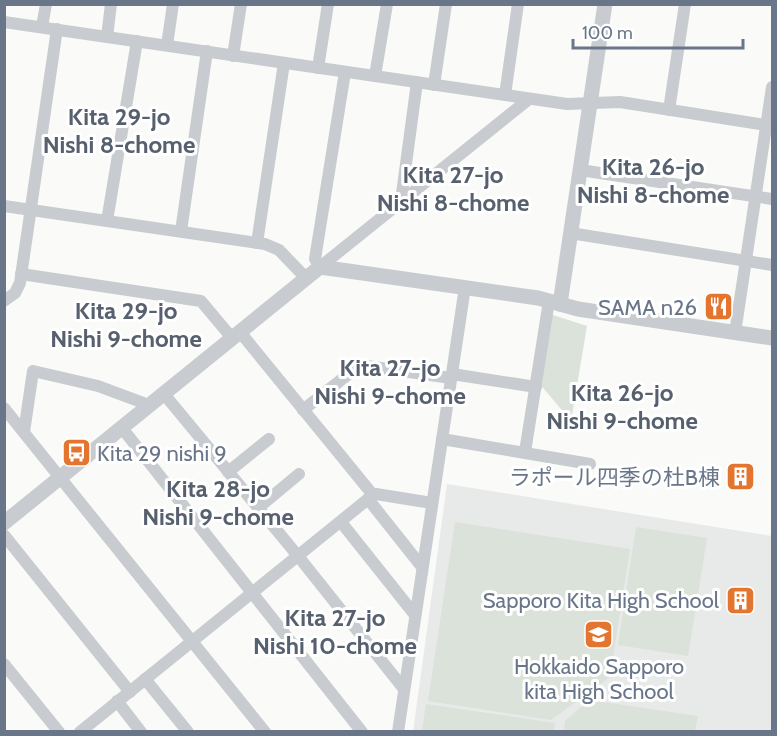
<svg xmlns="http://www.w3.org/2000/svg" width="777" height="736" font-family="Cabin,'Noto Sans JP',sans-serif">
<rect width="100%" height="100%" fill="#fafaf8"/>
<path fill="#e8e9e9" d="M 447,484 L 772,536 L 772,731 L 413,732 Z"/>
<g fill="#dbe2d9">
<path d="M 550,314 L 587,326 L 571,421 L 539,383 Z"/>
<path d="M 455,522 L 630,549 L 610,677 L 551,720 L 428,701 Z"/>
<path d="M 636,527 L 707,538 L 688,656 L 618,645 Z"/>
<path d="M 589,700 L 698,716 L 695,731 L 564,731 L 565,721 Z"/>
<path d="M 426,704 L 555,723 L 554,731 L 422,731 Z"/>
</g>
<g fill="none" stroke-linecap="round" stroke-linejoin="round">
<g stroke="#c8cbcf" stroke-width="12">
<path d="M 4,22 L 567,104 L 620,102 L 772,126"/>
<path d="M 42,27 L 46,4"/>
<path d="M 107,37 L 111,4"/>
<path d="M 167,45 L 173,4"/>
<path d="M 233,56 L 241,4"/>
<path d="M 318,68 L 328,4"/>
<path d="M 345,72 L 315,259 L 320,267 L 529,99"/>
<path d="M 375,76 L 387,4"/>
<path d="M 434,85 L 446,4"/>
<path d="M 505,95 L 518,4"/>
<path d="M 669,110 L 685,4"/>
<path d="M 580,170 L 772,199"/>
<path d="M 401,201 L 417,82"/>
<path d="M 4,206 L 265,244 L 279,250 L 306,278"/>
<path d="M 107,221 L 137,41"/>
<path d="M 181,231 L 207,51"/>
<path d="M 570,233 L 772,265"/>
<path d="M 257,243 L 284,63"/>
<path d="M 21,274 L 201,301 L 232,338"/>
<path d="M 4,301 L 15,293 L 20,283 L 57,29"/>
<path d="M 240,332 L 373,495"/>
<path d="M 735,333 L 772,87"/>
<path d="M 452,374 L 536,387"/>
<path d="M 164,394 L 298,556 L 404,689"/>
<path d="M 4,408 L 265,732"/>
<path d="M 303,410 L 360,365 L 451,378"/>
<path d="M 122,428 L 362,732"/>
<path d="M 24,432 L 33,371 L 98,386 L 149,405"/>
<path d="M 442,439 L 590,464"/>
<path d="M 525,452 L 549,301"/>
<path d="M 228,472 L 269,439"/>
<path d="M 368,499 L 422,567"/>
<path d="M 258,508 L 299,474"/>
<path d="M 341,522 L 415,615"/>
<path d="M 4,535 L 130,692"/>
<path d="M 4,664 L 59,732"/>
<path d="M 145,679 L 188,732"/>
<path d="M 117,701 L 141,732"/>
<path d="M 80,732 L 373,495 L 376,494 L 432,503"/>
<path d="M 398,732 L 465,287"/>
</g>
<g stroke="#c8cbcf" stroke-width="15">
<path d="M 560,304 L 605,4"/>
<path d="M 4,523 L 320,267 L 538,298 L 578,309 L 772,338"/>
</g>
</g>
<defs>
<symbol id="restaurant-square" viewBox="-11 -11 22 22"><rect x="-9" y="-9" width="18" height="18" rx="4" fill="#e3752f" stroke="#fff"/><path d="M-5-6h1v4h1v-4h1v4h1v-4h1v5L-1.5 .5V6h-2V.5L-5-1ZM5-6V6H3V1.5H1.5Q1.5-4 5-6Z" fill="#fff"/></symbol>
<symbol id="bus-square" viewBox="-11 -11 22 22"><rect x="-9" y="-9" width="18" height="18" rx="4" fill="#e3752f" stroke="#fff"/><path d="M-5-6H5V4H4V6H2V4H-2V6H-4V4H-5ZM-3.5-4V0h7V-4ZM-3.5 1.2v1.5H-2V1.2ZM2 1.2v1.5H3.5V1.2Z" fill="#fff"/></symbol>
<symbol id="building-square" viewBox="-11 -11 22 22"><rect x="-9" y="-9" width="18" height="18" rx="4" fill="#e3752f" stroke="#fff"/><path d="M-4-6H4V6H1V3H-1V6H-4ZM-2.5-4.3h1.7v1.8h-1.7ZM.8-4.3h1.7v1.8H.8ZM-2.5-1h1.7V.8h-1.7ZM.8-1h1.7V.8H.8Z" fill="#fff"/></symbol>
<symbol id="school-square" viewBox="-11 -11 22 22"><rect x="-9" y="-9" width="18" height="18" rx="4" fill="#e3752f" stroke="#fff"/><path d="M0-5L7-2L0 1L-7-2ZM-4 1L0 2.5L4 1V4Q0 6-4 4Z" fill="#fff"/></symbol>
</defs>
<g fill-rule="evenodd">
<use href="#restaurant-square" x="702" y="290" width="33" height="33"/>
<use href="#bus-square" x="60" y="436" width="33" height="33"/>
<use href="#building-square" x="724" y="460" width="33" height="33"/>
<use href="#building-square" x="724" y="584" width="33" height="33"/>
<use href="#school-square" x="582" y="618" width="33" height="33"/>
</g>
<g text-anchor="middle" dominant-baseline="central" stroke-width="6" stroke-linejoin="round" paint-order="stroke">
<g font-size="22" fill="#697689" stroke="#fff" text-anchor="end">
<text x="697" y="307">SAMA n26</text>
<text x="97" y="453" text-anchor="start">Kita 29 nishi 9</text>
<text x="720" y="477">ラポール四季の杜B棟</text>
<text x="719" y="600">Sapporo Kita High School</text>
<text x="599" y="666" text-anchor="middle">Hokkaido Sapporo<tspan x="599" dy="25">kita High School</tspan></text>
</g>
<g font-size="24" font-weight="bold" fill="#57606e" stroke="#fff">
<text x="119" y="116">Kita 29-jo<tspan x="119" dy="28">Nishi 8-chome</tspan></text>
<text x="653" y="166">Kita 26-jo<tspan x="653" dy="28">Nishi 8-chome</tspan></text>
<text x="453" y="174">Kita 27-jo<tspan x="453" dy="28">Nishi 8-chome</tspan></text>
<text x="126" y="310">Kita 29-jo<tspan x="126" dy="28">Nishi 9-chome</tspan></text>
<text x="390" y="367">Kita 27-jo<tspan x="390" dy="28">Nishi 9-chome</tspan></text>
<text x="622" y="392">Kita 26-jo<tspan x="622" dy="28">Nishi 9-chome</tspan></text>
<text x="218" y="488">Kita 28-jo<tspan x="218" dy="28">Nishi 9-chome</tspan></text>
<text x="335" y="617">Kita 27-jo<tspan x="335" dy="28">Nishi 10-chome</tspan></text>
</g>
</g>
<rect width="777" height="736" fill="none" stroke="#697689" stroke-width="12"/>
<path d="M573 39v9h170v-9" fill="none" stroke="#697689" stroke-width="3"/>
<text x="582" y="39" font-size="18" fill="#697689" stroke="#ffffff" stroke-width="4.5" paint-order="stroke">100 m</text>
</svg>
